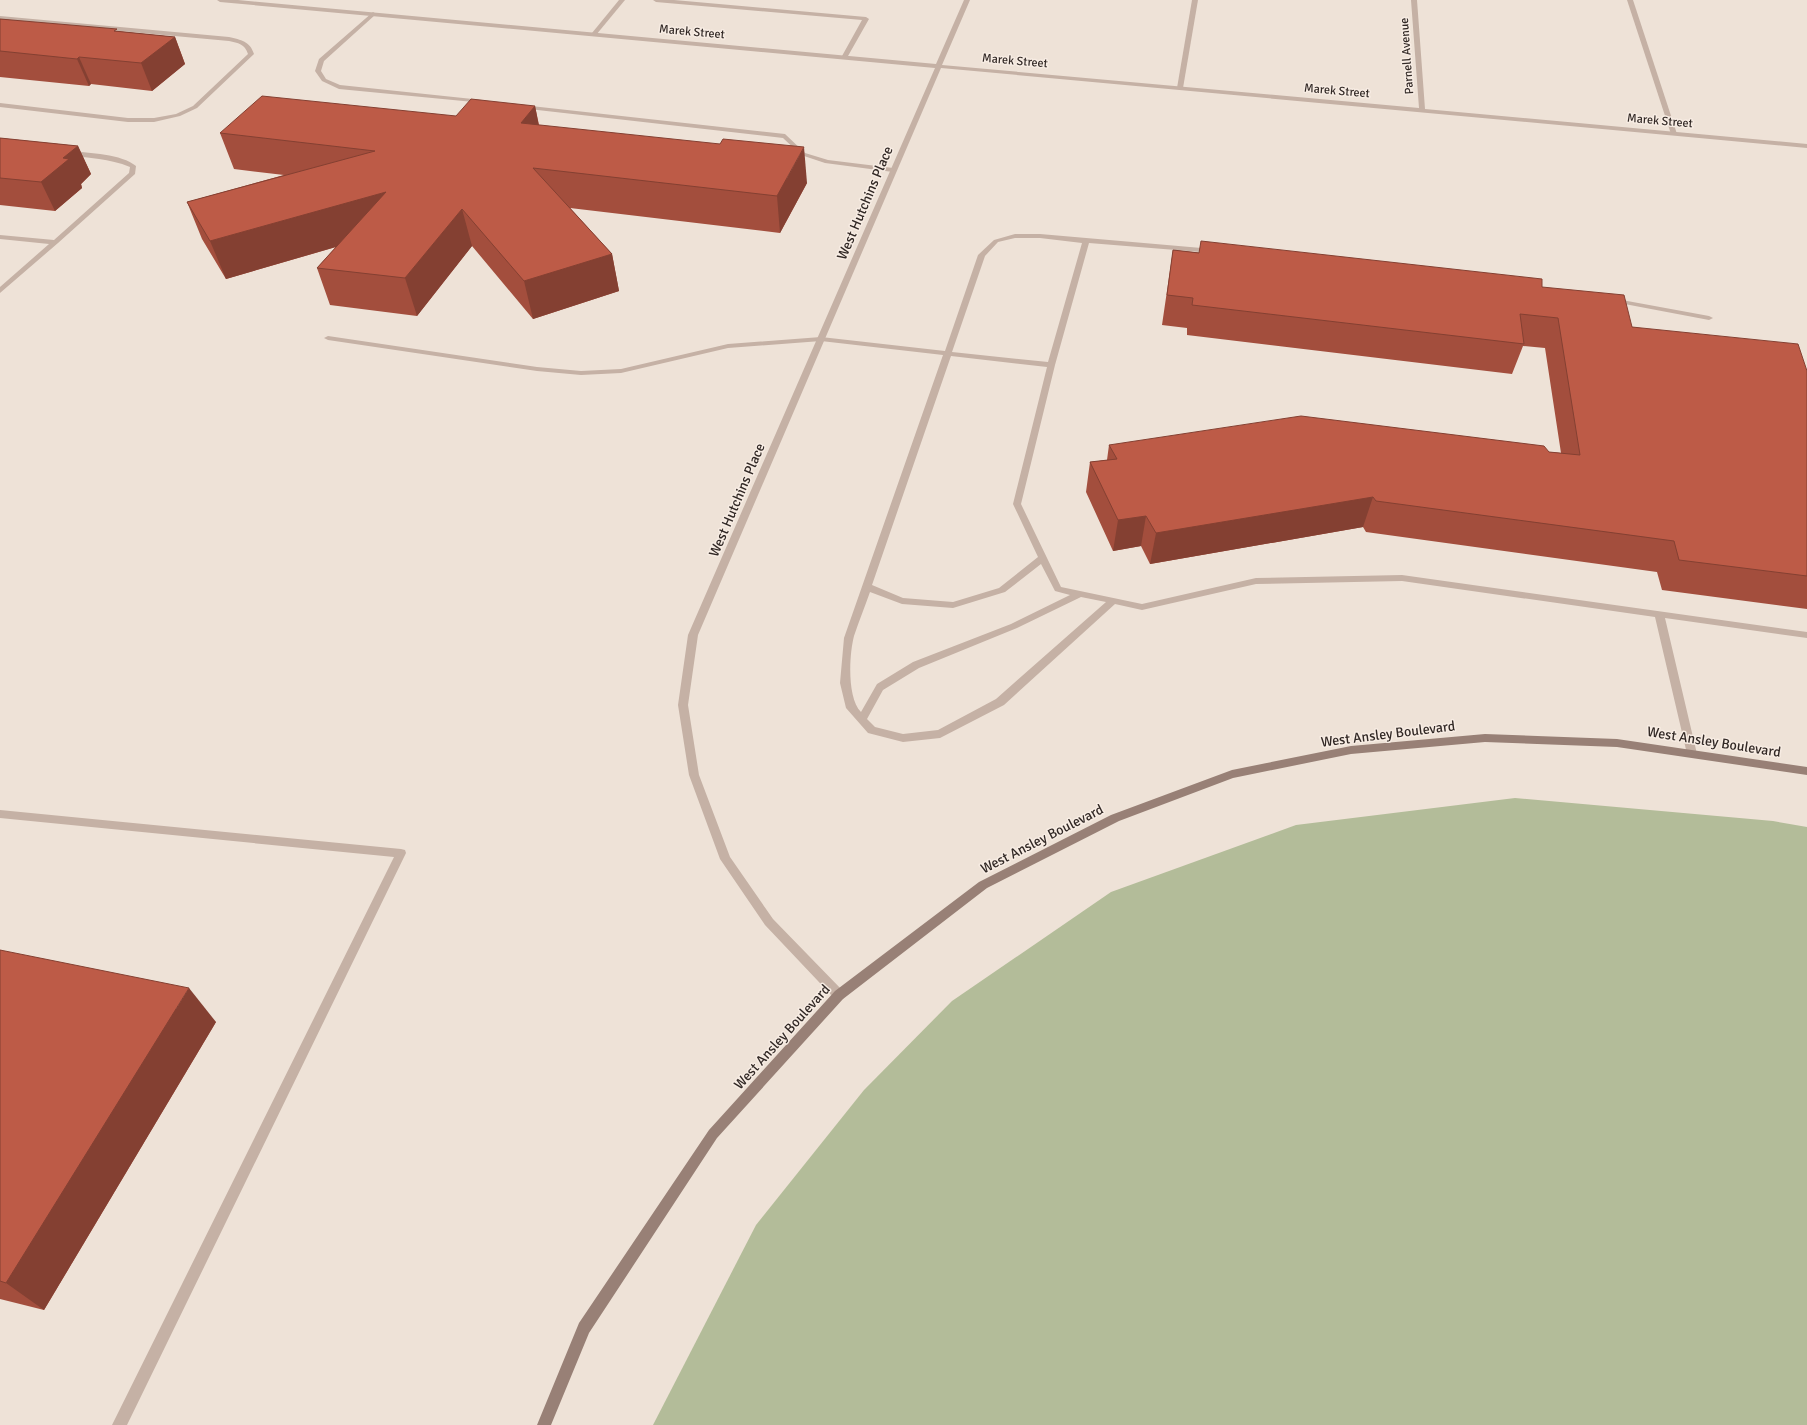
<svg xmlns="http://www.w3.org/2000/svg" width="1807" height="1425" font-family="Signika,sans-serif">
<rect width="100%" height="100%" fill="#eee2d7"/>
<path fill="#b3bc99" d="M 1515,798 L 1773,821 L 1807,827 L 1807,1425 L 653,1425 L 756,1225 L 864,1090 L 952,1001 L 1111,892 L 1296,825 Z"/>
<g fill="none" stroke-linecap="round" stroke-linejoin="round">
<g fill="#c5b1a5" fill-rule="evenodd">
<path d="M 619,0 L 625,0 L 596,35 L 592,35 L 592,33 Z"/>
<path d="M 653,0 L 674,0 L 866,17 L 869,19 L 848,56 L 845,58 L 842,56 L 862,20 L 656,2 Z"/>
<path d="M 1192,0 L 1198,0 L 1183,88 L 1180,90 L 1177,88 Z"/>
<path d="M 1627,0 L 1633,0 L 1677,134 L 1676,135 L 1671,134 Z"/>
<path d="M 373,12 L 376,14 L 375,15 L 324,61 L 321,71 L 326,79 L 340,85 L 482,100 L 484,101 L 484,103 L 339,89 L 322,81 L 315,71 L 319,59 Z"/>
<path d="M 0,16 L 229,37 C 241,40 250,41 254,54 L 197,108 L 180,116 L 154,122 L 128,122 L 0,107 L 0,103 L 128,118 L 154,118 L 176,114 L 193,106 L 248,54 C 245,44 238,43 229,41 L 0,20 Z"/>
<path d="M 522,105 L 785,134 L 805,153 L 828,160 L 893,168 L 896,170 L 893,172 L 825,163 L 801,155 L 783,138 L 520,108 L 520,106 Z"/>
<path d="M 70,151 C 89,153 122,154 136,166 L 135,174 L 58,243 L 0,293 L 0,287 L 49,244 L 0,239 L 0,235 L 54,240 L 129,173 L 130,167 C 109,158 89,159 68,154 L 68,152 Z"/>
<path d="M 1015,234 L 1040,234 L 1213,249 L 1217,251 L 1213,253 L 1089,243 L 1055,365 L 1021,504 L 1061,587 L 1142,604 L 1256,578 L 1402,575 L 1807,632 L 1807,638 L 1665,618 L 1697,754 L 1696,757 L 1688,757 L 1687,754 L 1655,617 L 1402,581 L 1256,584 L 1142,610 L 1115,604 L 1004,705 L 940,738 L 903,742 L 868,733 L 846,708 L 840,683 L 844,638 L 943,355 L 821,341 L 728,348 L 621,373 L 581,375 L 537,371 L 328,340 L 324,338 L 328,336 L 537,367 L 581,371 L 621,369 L 728,344 L 821,337 L 945,351 L 978,255 L 994,240 ZM 1015,238 L 1040,238 L 1082,243 L 1048,362 L 952,352 L 985,256 L 998,242 ZM 951,356 L 1047,367 L 1013,504 L 1038,557 L 999,588 L 953,602 L 903,598 L 872,585 ZM 1041,564 L 1055,591 L 1070,595 L 1011,624 L 913,662 L 877,684 L 861,712 C 847,698 849,655 854,636 C 859,621 865,606 870,592 L 902,604 L 953,608 L 1005,592 ZM 1081,597 L 1106,602 L 996,699 L 938,730 L 903,734 L 875,727 L 867,719 L 883,690 L 919,668 L 1017,628 Z"/>
<path d="M 1611,298 L 1709,316 L 1713,318 L 1709,320 L 1614,302 L 1610,300 Z"/>
<path d="M 0,810 L 401,849 L 405,850 L 406,853 L 127,1425 L 112,1425 L 394,857 L 0,818 Z"/>
</g>
<path fill="#c5b1a5" fill-rule="evenodd" d="M 217,0 L 238,0 L 936,64 L 964,0 L 970,0 L 942,65 L 1419,108 L 1411,0 L 1417,0 L 1425,109 L 1807,144 L 1807,148 L 941,68 L 698,635 L 688,705 L 699,775 L 730,857 L 773,919 L 843,991 L 845,995 L 843,999 L 839,1000 L 835,999 L 765,925 L 720,859 L 689,775 L 678,705 L 688,635 L 935,68 L 220,2 Z"/>
<path fill="#988076" fill-rule="evenodd" d="M 1485,734 L 1617,739 L 1807,767 L 1807,775 L 1617,747 L 1485,742 L 1351,754 L 1233,778 L 1119,821 L 987,888 L 843,999 L 717,1138 L 589,1333 L 551,1425 L 537,1425 L 579,1323 L 709,1130 L 835,991 L 979,882 L 1111,815 L 1232,770 L 1351,746 Z"/>
</g>
<g fill="#a34e3d">
<path d="M 0,19 L 175,37 L 185,64 L 152,91 L 91,84 L 89,86 L 0,77 Z"/>
<path d="M 535,106 L 539,125 L 807,183 L 780,233 L 570,208 L 612,254 L 619,291 L 533,319 L 472,246 L 417,316 L 330,305 L 317,268 L 336,247 L 226,279 L 202,239 L 187,202 L 284,175 L 234,169 L 220,133 L 456,116 Z"/>
<path d="M 0,138 L 78,146 L 91,174 L 81,184 L 82,188 L 55,211 L 0,205 Z"/>
<path d="M 1173,250 L 1542,287 L 1632,327 L 1807,371 L 1807,609 L 1662,590 L 1657,572 L 1366,532 L 1363,527 L 1150,564 L 1141,546 L 1113,551 L 1086,492 L 1090,462 L 1107,460 L 1109,445 L 1549,452 L 1561,453 L 1545,348 L 1523,346 L 1512,374 L 1187,335 L 1187,328 L 1162,325 Z"/>
<path d="M 0,950 L 216,1022 L 44,1310 L 0,1299 Z"/>
</g>
<g fill="#844032">
<path d="M 175,37 L 185,64 L 152,91 L 141,63 Z"/>
<path d="M 79,57 L 91,84 L 89,86 L 77,59 Z"/>
<path d="M 535,106 L 542,142 L 521,123 Z"/>
<path d="M 78,146 L 91,174 L 81,184 L 82,188 L 55,211 L 41,182 L 63,158 Z"/>
<path d="M 804,147 L 807,183 L 780,233 L 777,196 Z"/>
<path d="M 386,192 L 397,229 L 226,279 L 210,241 Z"/>
<path d="M 462,209 L 472,246 L 417,316 L 405,278 Z"/>
<path d="M 612,254 L 619,291 L 533,319 L 524,281 Z"/>
<path d="M 1373,497 L 1363,527 L 1150,564 L 1156,533 Z"/>
<path d="M 1146,516 L 1141,546 L 1113,551 L 1118,520 Z"/>
<path d="M 189,988 L 216,1022 L 44,1310 L 6,1283 Z"/>
</g>
<g fill="#bd5b47" stroke="#844032">
<path d="M 0,19 L 117,29 L 114,31 L 175,37 L 141,63 L 79,57 L 77,59 L 0,51 Z"/>
<path d="M 262,96 L 456,116 L 471,99 L 535,106 L 521,123 L 720,144 L 723,139 L 804,147 L 777,196 L 533,168 L 612,254 L 524,281 L 462,209 L 405,278 L 317,268 L 386,192 L 210,241 L 187,202 L 375,151 L 220,133 Z"/>
<path d="M 0,138 L 78,146 L 63,158 L 69,159 L 41,182 L 0,178 Z"/>
<path d="M 1201,241 L 1542,279 L 1542,287 L 1624,295 L 1632,327 L 1798,344 L 1807,371 L 1807,576 L 1679,560 L 1674,541 L 1376,501 L 1373,497 L 1156,533 L 1146,516 L 1118,520 L 1090,462 L 1117,459 L 1109,445 L 1301,416 L 1544,446 L 1549,452 L 1580,455 L 1558,318 L 1520,314 L 1524,344 L 1192,305 L 1193,298 L 1167,295 L 1173,250 L 1199,253 Z"/>
<path d="M 0,950 L 189,988 L 6,1283 L 0,1281 Z"/>
</g>
<g text-anchor="middle" dominant-baseline="central" stroke-width="3" stroke-linejoin="round" paint-order="stroke">
<g font-size="12" fill="#312825" stroke="#f7ece3">
<text transform="translate(692 32) rotate(5)">Marek Street</text>
<text transform="translate(1407 56) rotate(-94)">Parnell Avenue</text>
<text transform="translate(1015 61) rotate(5)">Marek Street</text>
<text transform="translate(1337 91) rotate(5)">Marek Street</text>
<text transform="translate(1660 121) rotate(5)">Marek Street</text>
</g>
<g font-size="14" fill="#312825" stroke="#f7ece3">
<text transform="translate(865 203) rotate(-67)">West Hutchins Place</text>
<text transform="translate(737 500) rotate(-67)">West Hutchins Place</text>
<text transform="translate(1388 734) rotate(-7)">West Ansley Boulevard</text>
<text transform="translate(1714 742) rotate(9)">West Ansley Boulevard</text>
<text transform="translate(1042 839) rotate(-27)">West Ansley Boulevard</text>
<text transform="translate(782 1037) rotate(-48)">West Ansley Boulevard</text>
</g>
</g>
</svg>
